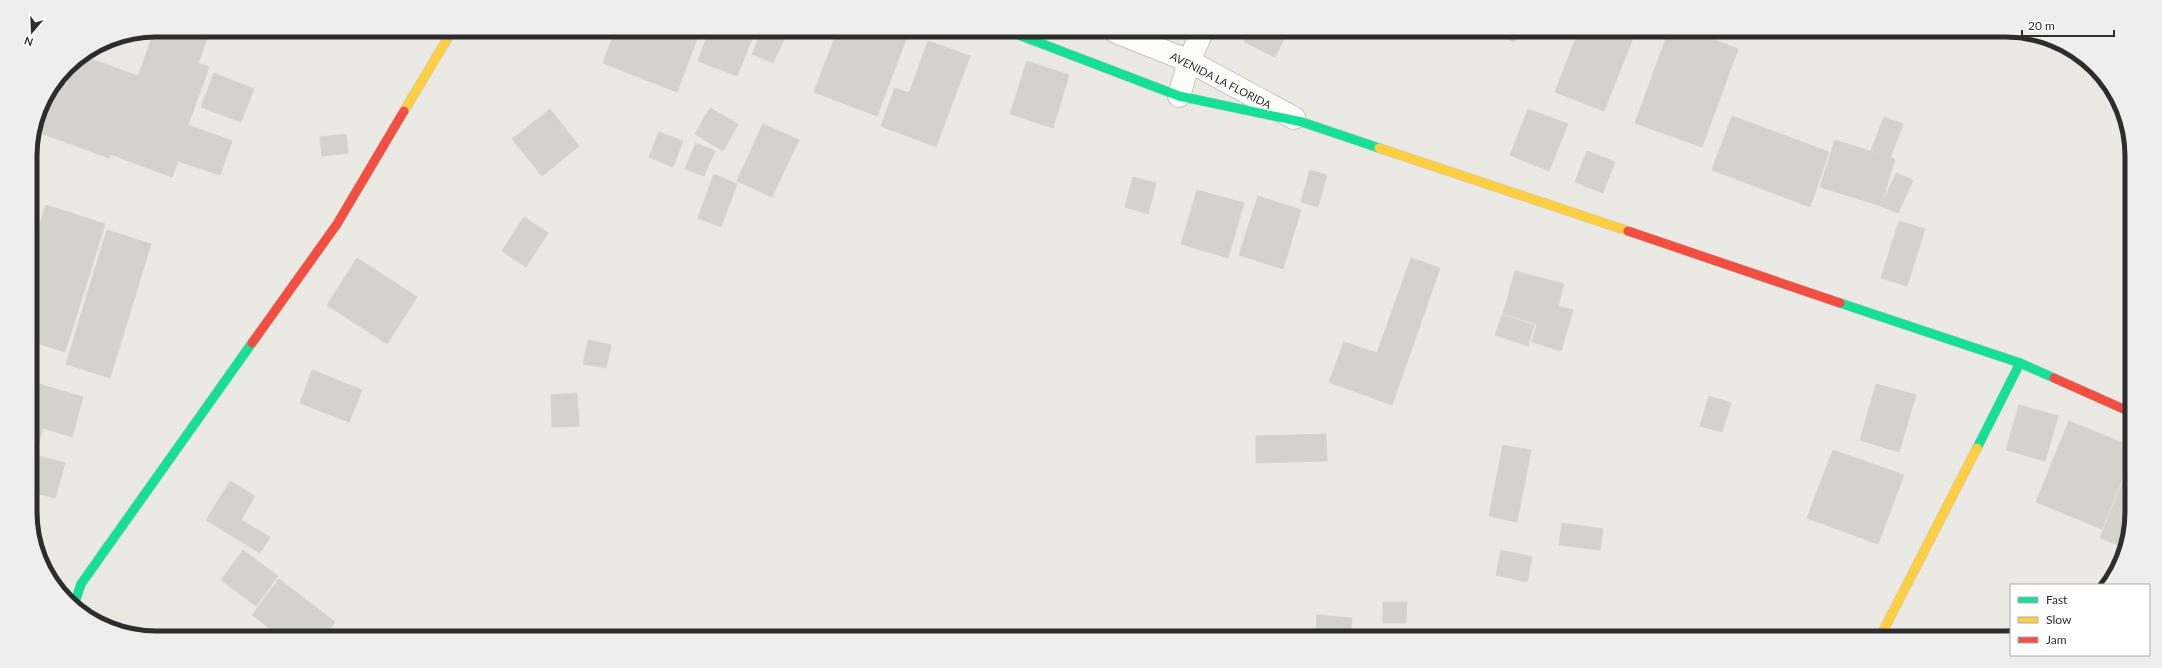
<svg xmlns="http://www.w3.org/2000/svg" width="2162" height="668" font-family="Lato,sans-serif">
<rect width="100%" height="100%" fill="#eae9e4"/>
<g fill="#d3d2ce" stroke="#d5d4d0">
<path d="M 155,30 L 210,30 L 198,63 L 209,67 L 188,125 L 232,141 L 220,175 L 178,161 L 172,177 L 110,154 L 109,158 L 35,131 L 43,100 L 49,93 L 57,96 L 68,66 L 83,56 L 138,76 Z"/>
<path d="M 615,31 L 700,31 L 677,92 L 603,63 Z"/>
<path d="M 709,31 L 755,31 L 737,76 L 698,61 Z"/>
<path d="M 762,31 L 768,31 L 784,39 L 773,63 L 752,54 Z"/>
<path d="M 775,31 L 790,31 L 788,37 Z"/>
<path d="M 837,32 L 888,32 L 906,39 L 877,116 L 814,92 Z"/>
<path d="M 1249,32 L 1287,33 L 1275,57 L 1244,42 Z"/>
<path d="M 1491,33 L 1518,33 L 1514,42 Z"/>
<path d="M 1578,33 L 1622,33 L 1633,38 L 1604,111 L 1555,92 Z"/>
<path d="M 1668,33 L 1696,33 L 1738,49 L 1702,147 L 1635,123 Z"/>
<path d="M 928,41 L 970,56 L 936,147 L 881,126 L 895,88 L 909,93 Z"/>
<path d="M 1027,61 L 1069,75 L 1053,128 L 1010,114 Z"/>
<path d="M 64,71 L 60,83 L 56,81 Z"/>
<path d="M 214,73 L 254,89 L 241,122 L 201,107 Z"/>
<path d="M 710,108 L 738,124 L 723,151 L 695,134 Z"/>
<path d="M 550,109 L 579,146 L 542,176 L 512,139 Z"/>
<path d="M 1528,109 L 1568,124 L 1549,171 L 1510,155 Z"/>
<path d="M 1732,116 L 1829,152 L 1810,207 L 1712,170 Z"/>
<path d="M 1884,117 L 1903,124 L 1890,158 L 1871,150 Z"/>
<path d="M 763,124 L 799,140 L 772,197 L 737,181 Z"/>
<path d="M 659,132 L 683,141 L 673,167 L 649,157 Z"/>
<path d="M 346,134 L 348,153 L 322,156 L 320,137 Z"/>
<path d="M 1835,140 L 1895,159 L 1881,206 L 1820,187 Z"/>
<path d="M 696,143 L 715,151 L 704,176 L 685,169 Z"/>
<path d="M 1587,151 L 1615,162 L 1603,193 L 1575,182 Z"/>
<path d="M 1310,170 L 1327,175 L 1318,207 L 1301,202 Z"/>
<path d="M 1896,173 L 1913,180 L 1898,213 L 1881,206 Z"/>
<path d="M 714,174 L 737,184 L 721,227 L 698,218 Z"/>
<path d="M 1133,177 L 1156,183 L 1148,214 L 1125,207 Z"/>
<path d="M 1197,190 L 1244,203 L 1228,258 L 1181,244 Z"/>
<path d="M 1258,196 L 1301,210 L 1283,269 L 1239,255 Z"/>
<path d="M 46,205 L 105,224 L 65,352 L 31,341 L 31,252 Z"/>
<path d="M 524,217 L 548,233 L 526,267 L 502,251 Z"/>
<path d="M 1899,221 L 1925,229 L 1907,286 L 1881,278 Z"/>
<path d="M 107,230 L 151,244 L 110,378 L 66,364 Z"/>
<path d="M 357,258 L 417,297 L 387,344 L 327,305 Z"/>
<path d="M 1411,258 L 1440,268 L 1392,405 L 1329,382 L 1344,342 L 1377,353 Z"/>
<path d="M 1515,271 L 1564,284 L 1558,306 L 1573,310 L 1561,351 L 1532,342 L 1537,324 L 1503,314 Z"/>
<path d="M 1502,315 L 1534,325 L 1528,346 L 1495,335 Z"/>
<path d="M 588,340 L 611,345 L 606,368 L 583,364 Z"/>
<path d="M 312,370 L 362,390 L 349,422 L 300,403 Z"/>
<path d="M 32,382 L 83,397 L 72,437 L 43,428 L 35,455 L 65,463 L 55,498 L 32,492 Z"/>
<path d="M 1876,384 L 1916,395 L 1899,452 L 1860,440 Z"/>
<path d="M 577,393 L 579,426 L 552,427 L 551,395 Z"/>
<path d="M 1709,396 L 1731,403 L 1722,432 L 1700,426 Z"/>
<path d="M 2019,405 L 2058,416 L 2045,461 L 2006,450 Z"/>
<path d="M 2069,421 L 2128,445 L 2128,465 L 2102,529 L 2036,502 Z"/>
<path d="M 1326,434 L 1327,461 L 1256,463 L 1256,436 Z"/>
<path d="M 1503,445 L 1531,450 L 1517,522 L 1489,516 Z"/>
<path d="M 1833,450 L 1904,475 L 1878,544 L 1807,518 Z"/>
<path d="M 2128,469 L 2128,545 L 2126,548 L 2100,538 Z"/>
<path d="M 230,481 L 255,496 L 241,520 L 270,537 L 260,553 L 206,520 Z"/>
<path d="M 1562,523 L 1603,529 L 1600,550 L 1559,545 Z"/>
<path d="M 243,550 L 278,576 L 256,606 L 221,580 Z"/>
<path d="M 1501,550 L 1532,557 L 1527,582 L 1496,575 Z"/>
<path d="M 279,579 L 335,622 L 326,634 L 277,634 L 252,615 Z"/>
<path d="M 1383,602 L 1407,602 L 1406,623 L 1383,623 Z"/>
<path d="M 1317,615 L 1352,618 L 1350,636 L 1316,636 Z"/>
</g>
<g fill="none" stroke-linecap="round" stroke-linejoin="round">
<defs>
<g id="street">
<path d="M 1116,32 L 1189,61 L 1294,118"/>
<path d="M 1179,96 L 1189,61 L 1202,32"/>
</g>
<g id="fast">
<path d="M 1011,32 L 1179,96 L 1302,122 L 1379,148"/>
<path d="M 1840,303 L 2020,363 L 2054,378"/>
<path d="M 1977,448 L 2020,363"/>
<path d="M 74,605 L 81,584 L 252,343"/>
</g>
<g id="slow">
<path d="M 404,111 L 452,31"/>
<path d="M 1379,148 L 1628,231"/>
<path d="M 1880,637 L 1977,448"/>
</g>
<g id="jam">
<path d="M 1628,231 L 1840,303"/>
<path d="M 252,343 L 337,224 L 404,111"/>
<path d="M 2054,378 L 2128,411"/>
</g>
</defs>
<use href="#street" stroke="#c4c4c4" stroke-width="24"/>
<use href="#fast" stroke="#c4c4c4" stroke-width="10"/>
<use href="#slow" stroke="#c4c4c4" stroke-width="10"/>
<use href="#jam" stroke="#c4c4c4" stroke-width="10"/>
<use href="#street" stroke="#fcfcfb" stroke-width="22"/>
<use href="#fast" stroke="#16e098" stroke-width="9"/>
<use href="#slow" stroke="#ffcf43" stroke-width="9"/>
<use href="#jam" stroke="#f24e42" stroke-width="9"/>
</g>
<g text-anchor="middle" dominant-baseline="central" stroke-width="3" stroke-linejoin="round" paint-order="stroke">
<g font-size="11" fill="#2d2d2d" stroke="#fff">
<text transform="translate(1221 80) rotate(27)">AVENIDA LA FLORIDA</text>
</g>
</g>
<path d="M0 0H2162V668H0ZM156 37H2006A119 119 0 0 1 2125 156V512A119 119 0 0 1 2006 631H156A119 119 0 0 1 37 512V156A119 119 0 0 1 156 37Z" fill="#eee" fill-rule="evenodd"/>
<path fill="none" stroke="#2d2d2d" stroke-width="5" d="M156 37H2006A119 119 0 0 1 2125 156V512A119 119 0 0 1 2006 631H156A119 119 0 0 1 37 512V156A119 119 0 0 1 156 37Z"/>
<rect x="2010" y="584" width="140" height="72" fill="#ffffff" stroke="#ababab"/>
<rect x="2018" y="597" width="20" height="6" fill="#16e098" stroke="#ababab"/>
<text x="2046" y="604" font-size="12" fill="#2d2d2d">Fast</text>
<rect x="2018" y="617" width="20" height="6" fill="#ffcf43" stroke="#ababab"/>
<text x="2046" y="624" font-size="12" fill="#2d2d2d">Slow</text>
<rect x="2018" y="637" width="20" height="6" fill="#f24e42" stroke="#ababab"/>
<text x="2046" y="644" font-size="12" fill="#2d2d2d">Jam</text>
<g transform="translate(32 32) rotate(199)" stroke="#ffffff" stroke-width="3" paint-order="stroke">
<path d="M0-3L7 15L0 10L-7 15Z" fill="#2d2d2d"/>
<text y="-6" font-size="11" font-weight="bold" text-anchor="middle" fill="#2d2d2d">N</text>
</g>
<path d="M2022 30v6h92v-6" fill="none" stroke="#2d2d2d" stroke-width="2"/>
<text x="2028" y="30" font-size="12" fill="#2d2d2d" stroke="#ffffff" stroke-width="3" paint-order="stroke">20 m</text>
</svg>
